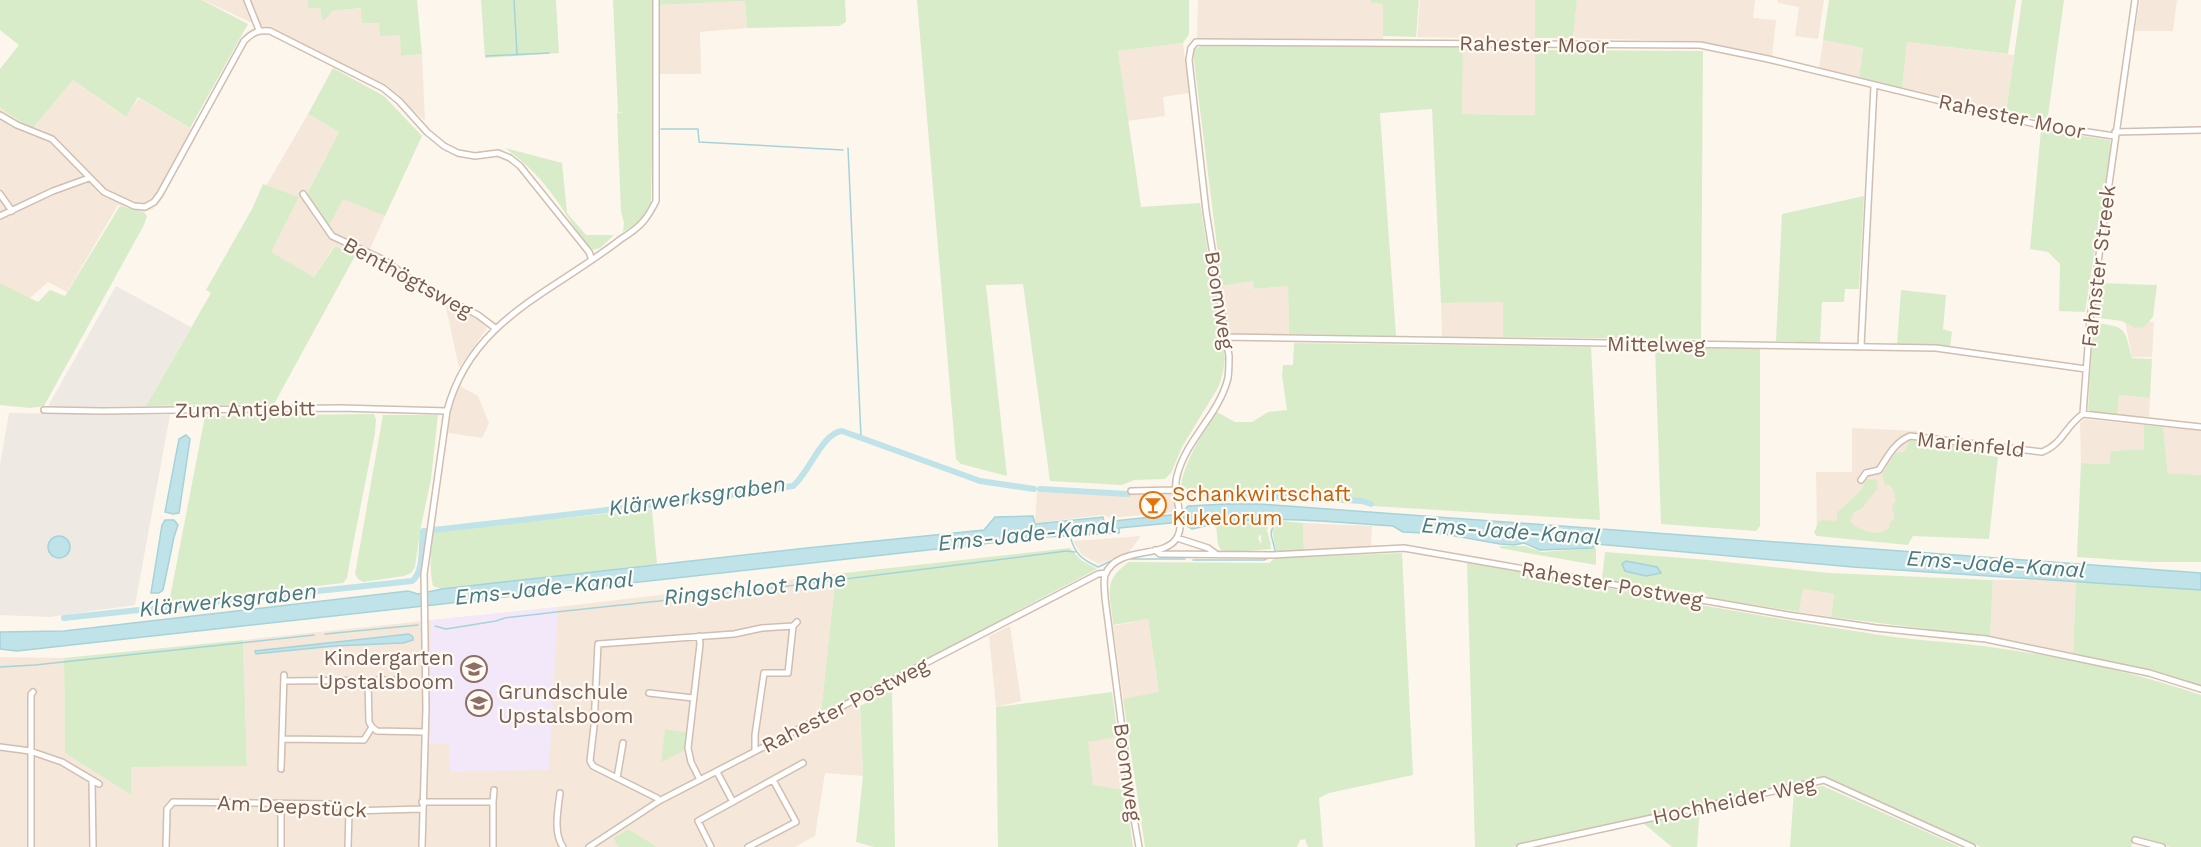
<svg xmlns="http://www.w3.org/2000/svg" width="2201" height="847" viewBox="0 0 2201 847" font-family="'Work Sans',sans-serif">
  <rect width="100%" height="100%" fill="#fdf6ec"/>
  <!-- residential -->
  <path fill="#f5e8da" d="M 203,0 L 308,0 L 308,8 L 320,8 L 322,19 L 332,11 L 361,8 L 379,23 L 400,34 L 402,56 L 422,54 L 425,121 L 384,86 L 267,28 L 250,22 Z
    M 1198,0 L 1370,0 L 1373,3 L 1384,4 L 1383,40 L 1197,38 Z
    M 1420,0 L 1535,0 L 1536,115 L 1461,114 L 1463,38 L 1417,37 Z
    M 1577,0 L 1755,0 L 1753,18 L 1776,20 L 1772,57 L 1684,41 L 1573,38 Z
    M 1778,0 L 1824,0 L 1818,39 L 1795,36 L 1799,7 L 1778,3 Z
    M 2140,0 L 2177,0 L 2173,31 L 2135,31 Z
    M 745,1 L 747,28 L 700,32 L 701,74 L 660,74 L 659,5 Z
    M 1823,40 L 1863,48 L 1859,78 L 1819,69 Z
    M 1907,42 L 2014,55 L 2006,112 L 1902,88 Z
    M 1183,43 L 1189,93 L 1163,97 L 1165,116 L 1127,121 L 1118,51 Z
    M 73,80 L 125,117 L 139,98 L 198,133 L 160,202 L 153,209 L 144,212 L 118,205 L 67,292 L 48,282 L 30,298 L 0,283 L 0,108 L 32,129 Z
    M 308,114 L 339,132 L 307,194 L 329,225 L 343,198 L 385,216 L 370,249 L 359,251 L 355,256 L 334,246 L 314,277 L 270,252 L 299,197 L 266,186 Z
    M 1253,281 L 1254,289 L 1288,286 L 1289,334 L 1229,334 L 1222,286 Z
    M 1503,302 L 1503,337 L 1442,337 L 1441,303 Z
    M 445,303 L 480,320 L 487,328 L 459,368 Z
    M 2125,321 L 2154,322 L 2152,357 L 2132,357 Z
    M 460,386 L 478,396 L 489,423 L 482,438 L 448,433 L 451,410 Z
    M 2119,395 L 2150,398 L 2149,419 L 2117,416 Z
    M 2084,419 L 2144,425 L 2144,449 L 2111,451 L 2111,464 L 2081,463 L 2080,423 Z
    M 2163,427 L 2201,431 L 2201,475 L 2168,473 Z
    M 1852,428 L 1917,431 L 1906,536 L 1817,532 L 1816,472 L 1852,472 Z
    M 1037,492 L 1131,496 L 1133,492 L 1173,494 L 1175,512 L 1111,518 L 1103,515 L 1035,523 Z
    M 1303,523 L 1372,526 L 1371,548 L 1304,551 Z
    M 1141,536 L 1128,553 L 1099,564 L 1082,555 L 1073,541 Z
    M 836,574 L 821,712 L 859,694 L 863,776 L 825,773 L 815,836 L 795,847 L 658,847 L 628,829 L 613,838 L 618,847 L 0,847 L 0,657 L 64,658 L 65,753 L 130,794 L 130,767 L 247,765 L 243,640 L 558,607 Z
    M 1993,580 L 2076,580 L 2073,654 L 1990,637 Z
    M 1803,589 L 1834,594 L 1831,617 L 1799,612 Z
    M 1148,619 L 1159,693 L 1123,699 L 1113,626 Z
    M 1010,626 L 1021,701 L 996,707 L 989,636 Z
    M 1118,737 L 1125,790 L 1093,786 L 1087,742 Z"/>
  <!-- industrial -->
  <path fill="#efe9e4" d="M 116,286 L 191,327 L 146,406 L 47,408 Z
    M 9,413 L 170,415 L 135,605 L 50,617 L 0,615 L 0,465 Z"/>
  <!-- education -->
  <path fill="#f3e8fa" d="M 558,607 L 549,770 L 450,772 L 449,744 L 429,744 L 431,620 Z"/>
  <!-- green -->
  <path fill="#d8ecc9" d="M 0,0 L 202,0 L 248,24 L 190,128 L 138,97 L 126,117 L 73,80 L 32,129 L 0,108 L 0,69 L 19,45 L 0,30 Z
    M 308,0 L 417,0 L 422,54 L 401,56 L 400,35 L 380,36 L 379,23 L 362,23 L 361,8 L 332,11 L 325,20 L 322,20 L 320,8 L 308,8 Z
    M 481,0 L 556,0 L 559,53 L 485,58 Z
    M 613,0 L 653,0 L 653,111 L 651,202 L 639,222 L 623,232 L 624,222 L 621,212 L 617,113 L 623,112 L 618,112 Z
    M 659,0 L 845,0 L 846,22 L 839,26 L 747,28 L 745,1 L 659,5 Z
    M 917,0 L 1189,0 L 1189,34 L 1183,43 L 1118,51 L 1141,207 L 1200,203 L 1225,358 L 1223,372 L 1219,386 L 1182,447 L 1171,473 L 1165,479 L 1134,480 L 1122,485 L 1050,481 L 1023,284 L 986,285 L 1007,476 L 961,464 L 956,459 Z
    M 1370,0 L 1419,0 L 1416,37 L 1383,36 L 1383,4 L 1372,3 Z
    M 1535,0 L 1577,0 L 1573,38 L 1535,38 Z
    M 1829,0 L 2016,0 L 2008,54 L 1907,42 L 1902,88 L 1859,78 L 1863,48 L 1823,40 Z
    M 2022,0 L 2064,0 L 2048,116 L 2044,120 L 2006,112 Z
    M 1207,43 L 1463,47 L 1462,114 L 1535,115 L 1535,50 L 1703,51 L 1701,339 L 1503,337 L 1503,302 L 1441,303 L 1432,109 L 1380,113 L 1396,336 L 1289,334 L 1288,286 L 1254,289 L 1253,281 L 1222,286 L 1193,53 L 1195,49 Z
    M 333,68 L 384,96 L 422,136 L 385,216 L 343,199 L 329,226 L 307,194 L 339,132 L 308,114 Z
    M 2041,130 L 2110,140 L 2111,147 L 2085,312 L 2059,311 L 2060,264 L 2048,252 L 2030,249 Z
    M 505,148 L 562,163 L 567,213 L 586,235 L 614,235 L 600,248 L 593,250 C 578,235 569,218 557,201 C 543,180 525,162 505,148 Z
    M 263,184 L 299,197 L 271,252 L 314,277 L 335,246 L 355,256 L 274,404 L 146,406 L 211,293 L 206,290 L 252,209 Z
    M 1864,196 L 1859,289 L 1845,289 L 1844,302 L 1822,302 L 1820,343 L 1776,341 L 1782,214 Z
    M 120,206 L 144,212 L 147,216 L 144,225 L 44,406 L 30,408 L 0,405 L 0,283 L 38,302 L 50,290 L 65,296 Z
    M 2099,283 L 2157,285 L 2153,317 L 2144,327 L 2135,328 L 2122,321 L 2092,317 Z
    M 1901,290 L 1946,295 L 1943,329 L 1952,332 L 1950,347 L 1897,345 Z
    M 2096,323 C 2127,327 2124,328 2132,358 L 2152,359 L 2150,398 L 2119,395 L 2117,416 L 2092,412 L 2088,409 L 2093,324 Z
    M 1294,343 L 1591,347 L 1600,520 L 1373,506 L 1370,501 L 1331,495 L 1180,489 C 1185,460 1200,436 1217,412 L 1235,422 L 1252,422 L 1268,412 L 1287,410 L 1282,376 L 1283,365 L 1293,365 Z
    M 1655,347 L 1760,349 L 1760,526 L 1756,531 L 1661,524 Z
    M 374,414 L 376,419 L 375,433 L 352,550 L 347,578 L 343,583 L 169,603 L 205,416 Z
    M 383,415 L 438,415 L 431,479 L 420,531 L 415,567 L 411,573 L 404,576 L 363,582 L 358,579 L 355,574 Z
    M 2144,425 L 2163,427 L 2168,473 L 2201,475 L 2201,562 L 2151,562 L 2077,557 L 2081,463 L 2110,464 L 2111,451 L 2144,449 Z
    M 1910,440 L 1984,449 L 1985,455 L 1998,457 L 1989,539 L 1913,536 L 1908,545 L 1817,536 L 1814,533 L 1818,522 L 1823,520 L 1837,521 L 1837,513 L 1861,490 L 1867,479 L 1877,480 L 1878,488 L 1862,508 L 1854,512 L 1850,522 C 1860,530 1877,538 1889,528 L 1889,524 L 1895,518 L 1892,506 L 1896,501 L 1894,492 L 1890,485 L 1885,485 L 1882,475 L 1895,453 L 1904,452 Z
    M 652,509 L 657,564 L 442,589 L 433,586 C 429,568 431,551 433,533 L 436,531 Z
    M 1270,521 L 1258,538 L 1261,544 L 1261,533 L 1269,523 L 1267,530 L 1271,545 L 1268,546 L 1271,546 L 1271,549 L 1236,552 L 1221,550 L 1218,545 L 1216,525 Z
    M 1281,521 L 1303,523 L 1304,551 L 1276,552 L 1272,530 Z
    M 1501,546 L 1525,546 L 1542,552 L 1596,548 L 1596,565 L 1499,548 Z
    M 1070,548 L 1081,560 L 1097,569 L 859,694 L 821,712 L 836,574 Z
    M 1605,552 L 1708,560 L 1829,573 L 1993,580 L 1990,637 L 1831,617 L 1834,594 L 1803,589 L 1799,612 L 1710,598 L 1702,591 L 1696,593 L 1602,579 Z
    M 1402,553 L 1413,775 L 1329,793 L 1319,798 L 1323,847 L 1308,847 L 1305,839 L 1300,840 L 1297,847 L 1145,847 L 1123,699 L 1159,692 L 1148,619 L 1113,625 C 1111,595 1101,581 1129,562 L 1269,563 L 1275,558 Z
    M 1467,562 C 1605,587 1742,614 1880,635 C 1919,641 1958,642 1997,648 C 2068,658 2133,672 2201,695 L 2201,847 L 2171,847 L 2131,837 L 2132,847 L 1981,847 L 1824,778 L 1512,847 L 1475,847 Z
    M 2076,580 L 2201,590 L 2201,686 L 2147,670 L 2073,654 Z
    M 243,640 L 247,766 L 131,767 L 131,795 L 65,753 L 64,658 Z
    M 892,689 L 895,847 L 874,847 L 856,842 L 863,776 L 860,706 Z
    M 1112,692 L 1118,737 L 1088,742 L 1093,785 L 1125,790 L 1133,847 L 998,847 L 996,707 Z
    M 665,729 L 688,733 L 687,749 L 661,762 Z
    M 1823,786 L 1960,847 L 1790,847 L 1794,790 Z
    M 1700,808 L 1697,847 L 1672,847 L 1643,823 Z
    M 628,829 L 658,847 L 618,847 L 613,838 Z"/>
  <!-- water -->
  <path fill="#bfe3e8" stroke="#a5d3da" stroke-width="1.5" d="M 186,435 L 190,439 L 179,513 L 173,514 L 165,512 L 179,439 Z
    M 1226,504 L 1260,504 L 2201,573 L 2201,590 L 1853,567 L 1596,544 L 1593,548 L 1540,550 L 1524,543 L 1514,545 L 1500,544 L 1444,534 L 1403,532 L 1393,526 C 1326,522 1257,512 1192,529 L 1181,522 L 1119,528 L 1119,533 L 1046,537 L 17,651 L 0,649 L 0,632 L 64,631 L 408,591 L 418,594 L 442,589 L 807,548 L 984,530 L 995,517 L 1033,516 L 1035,524 L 1103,517 L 1104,522 L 1181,514 L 1188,506 Z
    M 165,520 L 174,520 L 178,525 L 174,537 L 163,590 L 159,593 L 151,593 L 162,525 Z
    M48 547a11 11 0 1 1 22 0a11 11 0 1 1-22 0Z
    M 1626,561 L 1657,567 L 1661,573 L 1646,576 L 1625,571 L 1622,564 Z
    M 409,634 L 413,637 L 413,640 L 403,643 L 334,646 L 256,654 L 255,651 Z"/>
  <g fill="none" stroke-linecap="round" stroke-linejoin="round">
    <!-- stream -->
    <path stroke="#a5d3da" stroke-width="1.5" d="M 514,0 L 517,54
      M 486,56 L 549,53
      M 661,129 L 698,129 L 699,142 L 843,150
      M 848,148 L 861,437
      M 1070,536 C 1075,554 1081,559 1098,567 L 1113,560
      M 1275,551 C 1272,532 1267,537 1277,519
      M 1132,559 L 1185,559
      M 1193,560 L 1264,560 L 1268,558
      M 435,626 L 446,629 L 496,621 L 505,618 C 559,611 614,606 668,600 C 801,585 933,568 1066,551 L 1075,552
      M 325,634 L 418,625
      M 0,667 L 35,665 L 314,635"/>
    <!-- canal -->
    <path stroke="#bfe3e8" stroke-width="6" d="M 1040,489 L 1128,494
      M 1178,492 L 1328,499 L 1362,501 L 1371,504
      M 434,530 L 694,500 L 793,486 C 809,473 822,433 842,431 L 980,481 L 1034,489
      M 64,618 L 412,581 C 424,573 421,545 423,531 L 425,531"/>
    <defs>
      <path id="street" d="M 247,0 L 259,30
        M 2135,0 L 2090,319 L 2083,414 L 2201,427
        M 0,115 L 17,125 L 52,139 L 104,192 L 134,206 L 145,207 L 154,202 L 160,194 L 244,41 C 253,32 258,30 270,31 L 383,88 L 399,101 L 427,132 L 444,146 L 458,153 L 475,156 L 498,153 L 510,158 L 520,166 L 589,252 L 592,260
        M 2115,132 L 2201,130
        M 0,194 L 12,211
        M 303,194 L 332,236 L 384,260 L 417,284 L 478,315 L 495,328
        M 0,216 L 53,191 L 89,178
        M 1225,337 L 1936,348 L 2086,369
        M 1861,346 L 1874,86
        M 44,410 L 102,411 L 340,408 L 447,411
        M 1861,480 L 1866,473 L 1879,470 C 1888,456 1894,443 1910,436 L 2042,452 C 2063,444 2065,426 2083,414
        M 1131,491 L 1175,490
        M 1177,538 L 1208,548 L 1216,554
        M 1155,550 L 1160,554 L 1272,555 L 1404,548 L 1788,615 L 1876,628 L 1986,639 L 2149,673 L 2201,689
        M 699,636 L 700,644 L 688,748 L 691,762 L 700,780
        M 284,681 L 398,680
        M 368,681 L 369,722 L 372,727 L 377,731 L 425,732
        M 649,693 L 693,698
        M 282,739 L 364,740 L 372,727
        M 0,747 L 30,751 L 62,762 L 99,784
        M 755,751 L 755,735 L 764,673 L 788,673 L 793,626
        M 281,769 L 284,675
        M 717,772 L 733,802
        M 617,778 L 623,743
        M 92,780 L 93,847
        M 560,793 C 558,809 553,833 563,847
        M 659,801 L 657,798 L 593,766 L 590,761 L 594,726 L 598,644 L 734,634 L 762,628 L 793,626 L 797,622
        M 422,802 L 493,802 L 493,847
        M 493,802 L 494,790
        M 281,804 L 281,847
        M 2135,840 L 2162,847
        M 31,847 L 31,694 L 33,692
        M 166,847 L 167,809 L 173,802 L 330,804 L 349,811 L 422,809
        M 348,847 L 349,811
        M 422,847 L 426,708 L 424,574 L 447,411 C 471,319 552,293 621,239 C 640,227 646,221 656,201 L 656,0
        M 589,847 L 659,801 L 1098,574 L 1106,573
        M 711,847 L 698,821 L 803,763
        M 748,847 L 796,822 L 773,780
        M 1139,847 L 1133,813 L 1105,598 C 1105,591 1103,582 1105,575 C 1117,545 1163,559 1176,539 C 1188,521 1171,495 1177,476 C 1186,439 1219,415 1228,378 C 1229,371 1229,363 1229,356 L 1206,211 L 1189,60 L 1191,48 L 1196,42 L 1700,45 L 1768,59 L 2035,124 L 2114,136
        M 1520,847 L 1824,780 L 1972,847"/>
    </defs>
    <!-- street casing -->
    <use href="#street" stroke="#d1beb0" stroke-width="8"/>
    <!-- street -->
    <use href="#street" stroke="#fff" stroke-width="5"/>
  </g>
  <!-- icons -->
  <defs>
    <symbol id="bar-ring" viewBox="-11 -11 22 22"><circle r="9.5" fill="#fffaf3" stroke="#e8710a" stroke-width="1.5"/><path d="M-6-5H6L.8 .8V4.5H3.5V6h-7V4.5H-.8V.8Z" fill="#e8710a"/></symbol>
    <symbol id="school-ring" viewBox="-11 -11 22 22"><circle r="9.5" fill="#fffaf3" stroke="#8d6e63" stroke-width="1.5"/><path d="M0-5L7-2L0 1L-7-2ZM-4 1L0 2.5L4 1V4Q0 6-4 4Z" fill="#8d6e63"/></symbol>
  </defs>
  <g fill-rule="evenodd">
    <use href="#bar-ring" x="1138" y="490" width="30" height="30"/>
    <use href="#school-ring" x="459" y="654" width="30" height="30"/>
    <use href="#school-ring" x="464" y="688" width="30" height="30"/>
  </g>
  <g text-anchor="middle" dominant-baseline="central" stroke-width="4.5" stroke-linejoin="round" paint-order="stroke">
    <!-- street labels -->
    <g font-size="21" fill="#7a5c4d" stroke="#fffaf3">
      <text transform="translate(1534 44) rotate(1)">Rahester Moor</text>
      <text transform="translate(2012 116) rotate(12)">Rahester Moor</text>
      <text transform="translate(2098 266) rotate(-83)">Fahnster Streek</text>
      <text transform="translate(408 277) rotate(29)">Benthögtsweg</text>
      <text transform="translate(1220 300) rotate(81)">Boomweg</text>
      <text transform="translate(1656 344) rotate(1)">Mittelweg</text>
      <text transform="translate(245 409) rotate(-1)">Zum Antjebitt</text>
      <text transform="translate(1971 444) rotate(6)">Marienfeld</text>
      <text transform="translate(1612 584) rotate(10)">Rahester Postweg</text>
      <text transform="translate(845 705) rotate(-27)">Rahester Postweg</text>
      <text transform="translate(1128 772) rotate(82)">Boomweg</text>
      <text transform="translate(1734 800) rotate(-12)">Hochheider Weg</text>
      <text transform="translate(292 806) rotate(3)">Am Deepstück</text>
    </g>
    <!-- food labels -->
    <g font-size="21" fill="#c56008" stroke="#fffaf3" text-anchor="start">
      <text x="1172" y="493">Schankwirtschaft<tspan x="1172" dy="24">Kukelorum</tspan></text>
    </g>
    <!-- education labels -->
    <g font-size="21" fill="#785e54" stroke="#fffaf3" text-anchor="end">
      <text x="454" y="657">Kindergarten<tspan x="454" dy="24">Upstalsboom</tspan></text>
      <text x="498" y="691" text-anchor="start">Grundschule<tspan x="498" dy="24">Upstalsboom</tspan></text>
    </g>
    <!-- water labels -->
    <g font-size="22" font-style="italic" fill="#437c86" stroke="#fffaf3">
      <text transform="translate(697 496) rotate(-8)">Klärwerksgraben</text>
      <text transform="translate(1511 531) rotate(4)">Ems-Jade-Kanal</text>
      <text transform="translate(1027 534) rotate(-6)">Ems-Jade-Kanal</text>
      <text transform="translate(1996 564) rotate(4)">Ems-Jade-Kanal</text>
      <text transform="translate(544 588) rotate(-6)">Ems-Jade-Kanal</text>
      <text transform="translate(755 588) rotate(-6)">Ringschloot Rahe</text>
      <text transform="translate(228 600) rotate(-6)">Klärwerksgraben</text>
    </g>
  </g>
</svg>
